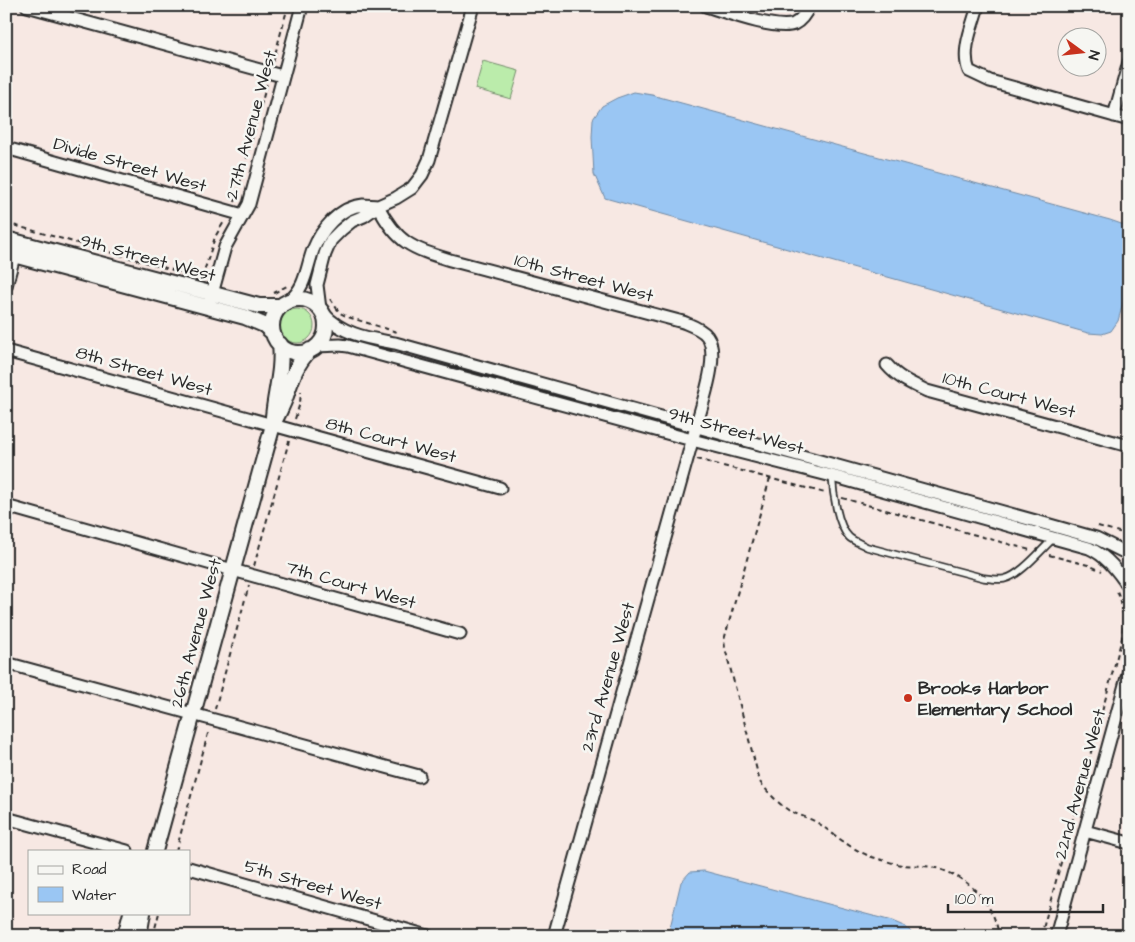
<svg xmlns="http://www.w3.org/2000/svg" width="1135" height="942" viewBox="0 0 1135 942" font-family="'Architects Daughter',sans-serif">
  <rect width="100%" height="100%" fill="#f7e8e3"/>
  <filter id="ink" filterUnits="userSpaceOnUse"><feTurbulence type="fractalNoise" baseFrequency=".02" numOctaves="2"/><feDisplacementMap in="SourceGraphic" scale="10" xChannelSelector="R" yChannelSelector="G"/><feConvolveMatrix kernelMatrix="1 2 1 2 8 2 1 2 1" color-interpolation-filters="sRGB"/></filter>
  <g filter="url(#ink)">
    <!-- green -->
    <path fill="#bbecab" stroke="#738c6b" d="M 483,61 L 519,71 L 511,99 L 475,89 Z
      M280 326a17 17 0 1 1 34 0a17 17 0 1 1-34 0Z"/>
    <!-- water -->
    <path fill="#9ac6f3" stroke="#6e88a3" d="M 634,92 L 652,95 L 1110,220 L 1127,226 L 1129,230 L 1129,282 L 1118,321 L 1111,331 L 1102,334 L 1088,333 L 605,198 L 594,174 L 592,137 L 593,119 L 602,106 L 617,98 Z
      M 704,871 L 892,921 L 906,927 L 915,936 L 668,936 L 681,882 L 690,872 Z"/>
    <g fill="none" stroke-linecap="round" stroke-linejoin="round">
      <defs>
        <path id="service" d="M 832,476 C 833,492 837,525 849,537 C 853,541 862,544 867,547 L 984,578 C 991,579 998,580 1004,579 C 1020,576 1041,550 1053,539"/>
        <path id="minor" d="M 27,6 L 282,76
          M 706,6 C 725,12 777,31 794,24 C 802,20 806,13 809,6
          M 978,6 C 972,27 961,51 969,71 L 990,81 L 1129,120
          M 1114,116 L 1129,62
          M 6,148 L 243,215
          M 378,206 C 397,243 411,248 450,260 L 683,322 C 690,325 702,329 707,336 C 721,355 701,406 696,427 L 554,936
          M 6,286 L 16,249
          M 210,301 L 225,247 L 249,204 L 302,6
          M 289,301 C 306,287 306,269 313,250 C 321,230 339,207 363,205 C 368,205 373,206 378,206
          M 320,309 L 317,285 L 325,254 L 331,240 L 341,230 L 352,221 L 364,216 L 378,206 L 396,198 L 412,188 L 422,175 L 429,160 L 473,6
          M 324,314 C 343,335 368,338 395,343 L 1043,523 L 1096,538 L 1122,551 L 1129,551
          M 316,346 L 340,345 L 348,346 L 692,440 L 832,476 L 1089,548 C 1107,556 1119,572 1129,588
          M 6,351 L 500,488
          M 887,365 C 898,378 912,384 927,391 L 1129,446
          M 6,506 L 460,634
          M 6,663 L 419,776
          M 6,818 L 127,851
          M 1085,831 L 1129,843
          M 189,868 L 428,936
          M 1056,936 L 1129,670"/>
        <path id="tertiary" d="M 6,239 L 259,306 L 281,306
          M 6,253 L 245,317 L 264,325 L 273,333
          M272 326a27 27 0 1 1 54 0a27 27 0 1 1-54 0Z
          M 273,417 C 275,392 283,370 280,344
          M 155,851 L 273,425 C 277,415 283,406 286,396 C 292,378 296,364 310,350
          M 125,936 L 131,913
          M 139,936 L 143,913"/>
      </defs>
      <!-- service casing -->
      <use href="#service" stroke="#2b2b2b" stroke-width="9"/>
      <!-- minor casing -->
      <use href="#minor" stroke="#2b2b2b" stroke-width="15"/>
      <!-- tertiary casing -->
      <use href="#tertiary" stroke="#2b2b2b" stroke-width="18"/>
      <!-- path -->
      <path stroke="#2b2b2b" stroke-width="2" stroke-dasharray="5 4" stroke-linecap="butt" d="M 273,62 L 288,6
        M 235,202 L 267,83
        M 6,223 L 180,272
        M 202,278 L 215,237 L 225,220
        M 274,293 L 287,286
        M 330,299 L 340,313 L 348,317 L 397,332
        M 295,419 L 300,403 L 301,392
        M 697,459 L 825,493
        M 770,478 L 724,640 L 725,648 L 760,782 C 768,792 778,804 790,811 C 800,816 811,818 821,825 C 837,837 853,850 872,857 C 882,860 892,863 902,865 C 913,866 925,865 936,868 C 968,877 994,902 999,936
        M 842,498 L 1030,550
        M 1098,526 L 1129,535
        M 1049,555 L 1088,565 L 1102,571
        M 254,566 L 289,441
        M 215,709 L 249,585
        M 176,851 L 209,730
        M 153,936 L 159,913
        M 1041,936 L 1122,638 C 1124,620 1124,607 1117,591"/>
      <!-- service -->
      <use href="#service" stroke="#f6f6f2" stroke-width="5.5"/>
      <!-- minor -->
      <use href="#minor" stroke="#f6f6f2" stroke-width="11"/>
      <!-- tertiary -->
      <use href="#tertiary" stroke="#f6f6f2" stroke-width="14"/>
    </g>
  </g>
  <!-- markers -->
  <circle fill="#c8321e" stroke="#f6f6f2" stroke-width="2" cx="908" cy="698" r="5"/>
  <g text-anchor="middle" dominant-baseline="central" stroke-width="5" stroke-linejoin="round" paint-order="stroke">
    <!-- street labels -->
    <g font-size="18" fill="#2b2b2b" stroke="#f6f6f2">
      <text transform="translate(251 125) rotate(-75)">27th Avenue West</text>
      <text transform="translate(130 165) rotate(16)">Divide Street West</text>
      <text transform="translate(148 258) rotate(15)">9th Street West</text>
      <text transform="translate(584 278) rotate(15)">10th Street West</text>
      <text transform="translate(144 371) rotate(16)">8th Street West</text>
      <text transform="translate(1009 395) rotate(15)">10th Court West</text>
      <text transform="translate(736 431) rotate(15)">9th Street West</text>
      <text transform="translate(391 440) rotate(15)">8th Court West</text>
      <text transform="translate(351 585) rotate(16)">7th Court West</text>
      <text transform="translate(196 633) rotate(-75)">26th Avenue West</text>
      <text transform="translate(608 677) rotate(-74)">23rd Avenue West</text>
      <text transform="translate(1080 784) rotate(-75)">22nd Avenue West</text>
      <text transform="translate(313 885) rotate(16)">5th Street West</text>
    </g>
    <!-- poi labels -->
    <g font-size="18" font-weight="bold" fill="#2b2b2b" stroke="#f6f6f2" text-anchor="start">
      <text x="918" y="688">Brooks Harbor<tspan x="918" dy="21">Elementary School</tspan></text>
    </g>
  </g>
  <!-- margin -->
  <rect width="1135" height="942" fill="none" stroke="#f6f6f2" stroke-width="25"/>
  <rect x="12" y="12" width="1110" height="917" fill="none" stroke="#2b2b2b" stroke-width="2" filter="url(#ink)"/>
  <!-- legend -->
  <rect x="28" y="850" width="162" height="65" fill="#f6f6f2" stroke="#a5a5a2"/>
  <rect x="38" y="866" width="25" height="8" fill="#f6f6f2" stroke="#a5a5a2"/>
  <text x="72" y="874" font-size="15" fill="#2b2b2b">Road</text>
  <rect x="38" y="887" width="25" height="15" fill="#9ac6f3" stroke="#a5a5a2"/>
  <text x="72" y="900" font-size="15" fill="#2b2b2b">Water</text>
  <!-- north arrow -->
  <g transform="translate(1082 52) rotate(105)"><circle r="24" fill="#f6f6f2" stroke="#a5a5a2"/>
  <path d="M0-4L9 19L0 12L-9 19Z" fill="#c8321e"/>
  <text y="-8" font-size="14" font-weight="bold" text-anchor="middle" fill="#2b2b2b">N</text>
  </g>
  <!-- scale -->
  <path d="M948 904v8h155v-8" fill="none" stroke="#2b2b2b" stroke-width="2.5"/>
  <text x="955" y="904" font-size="15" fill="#2b2b2b" stroke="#f6f6f2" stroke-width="4" paint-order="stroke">100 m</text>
</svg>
